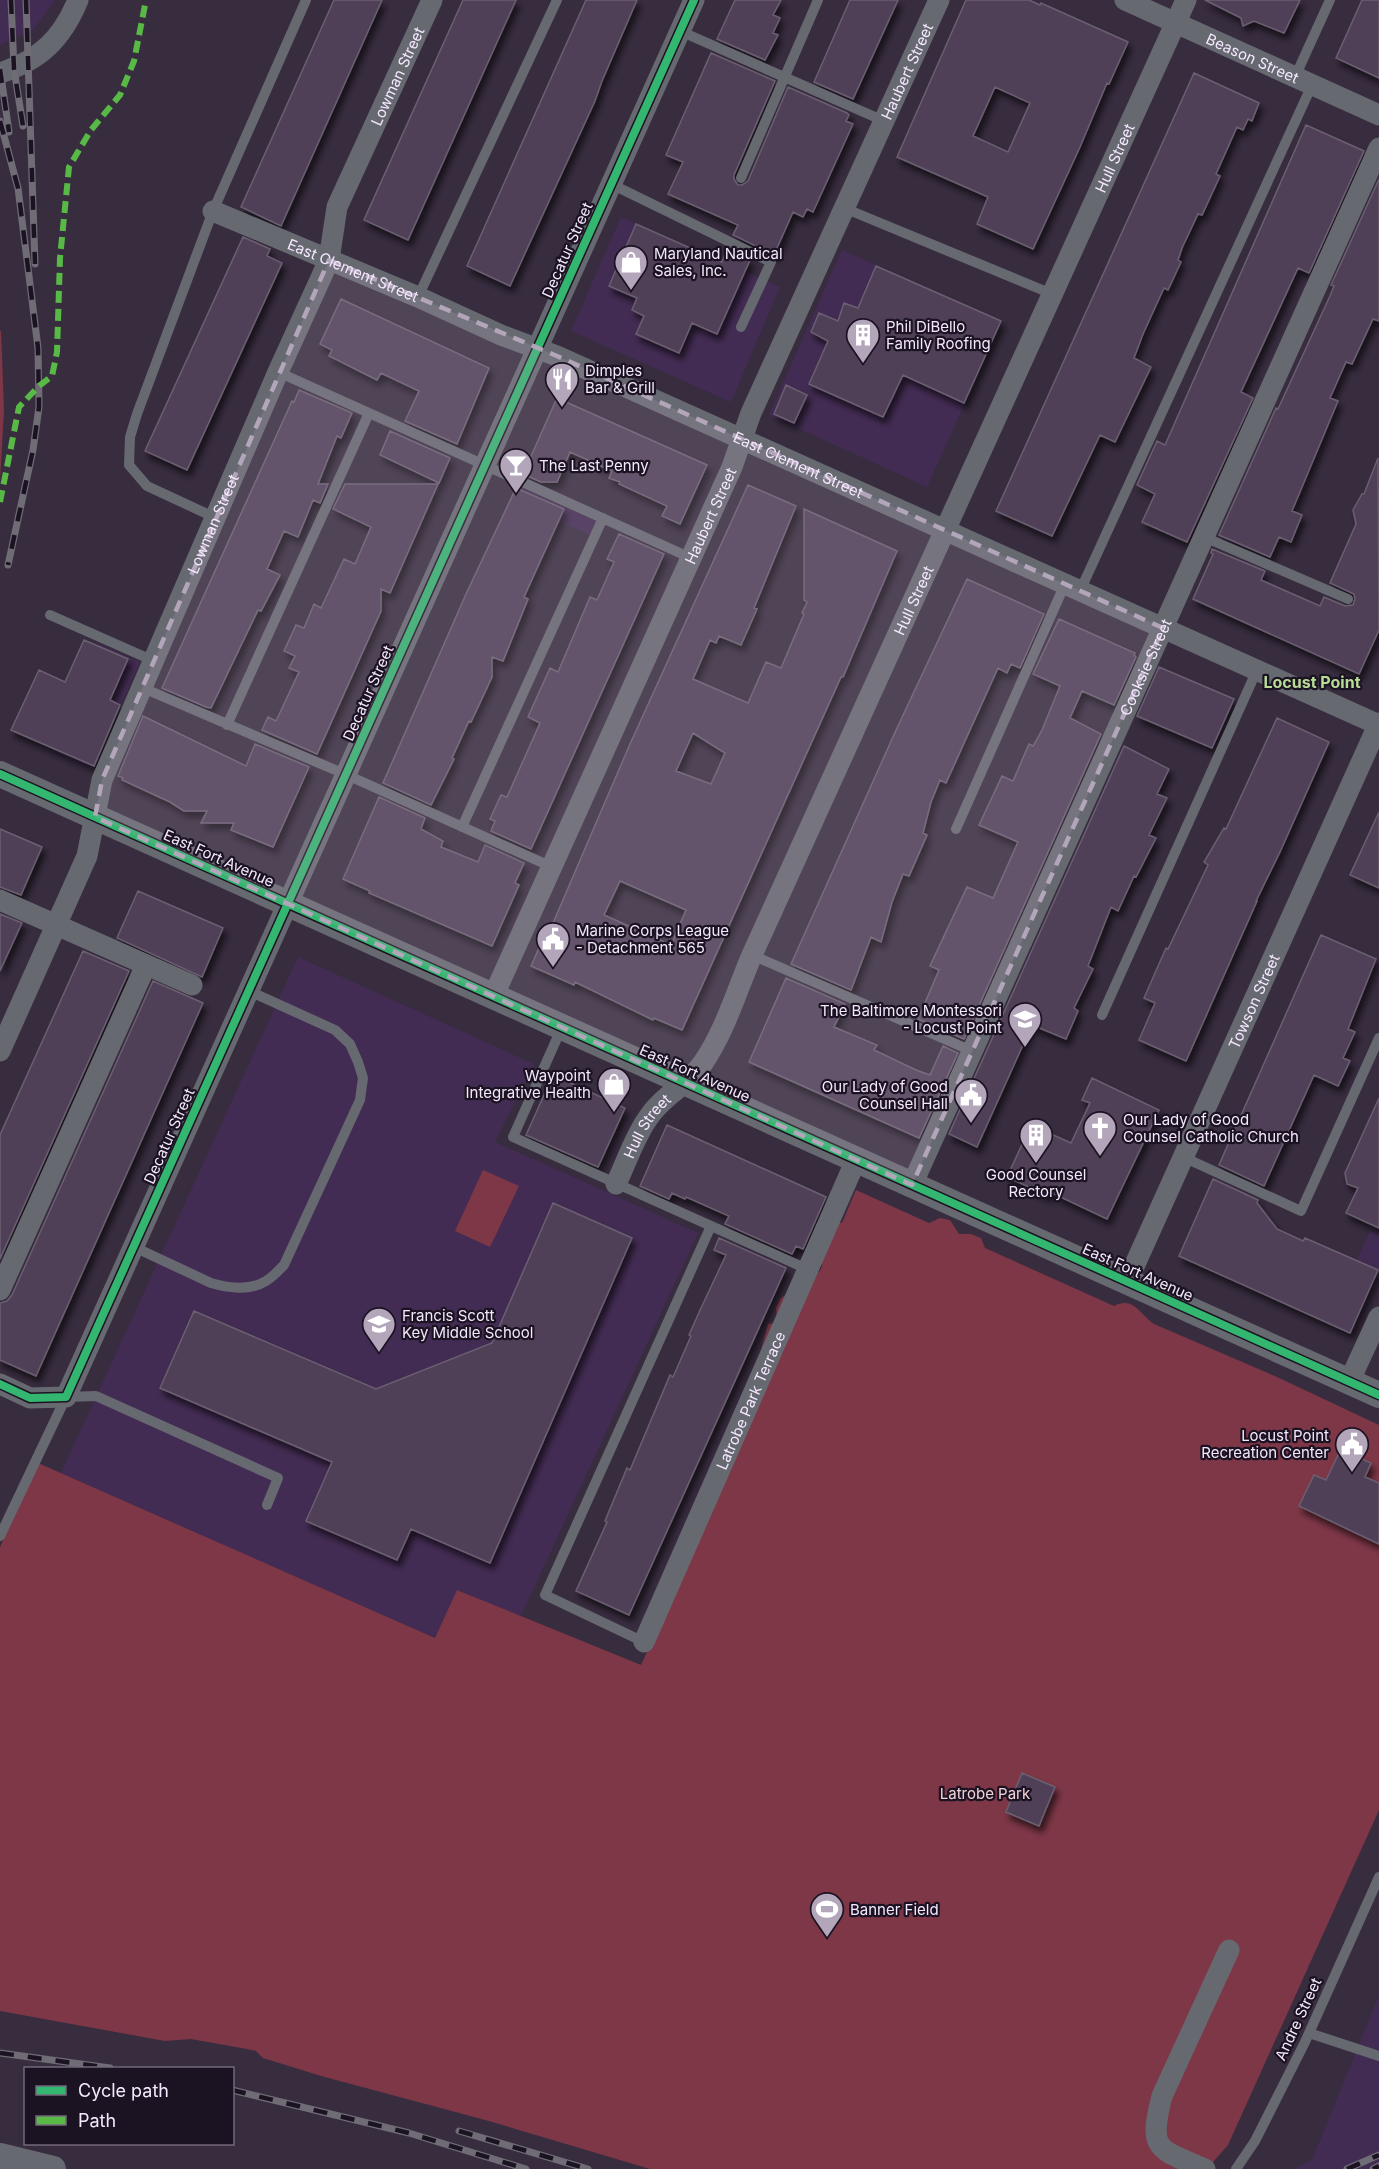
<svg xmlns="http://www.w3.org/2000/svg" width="1379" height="2169" viewBox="0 0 1379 2169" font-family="Inter,sans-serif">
  <defs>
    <filter id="shadow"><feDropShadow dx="3.5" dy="6" stdDeviation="3" flood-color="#0009"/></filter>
  </defs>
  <rect width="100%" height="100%" fill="#382c3f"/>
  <!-- built -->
  <path fill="#432c53" d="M 0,0 L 55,0 L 34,29 L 0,45 Z
    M 621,217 L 780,287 L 731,402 L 571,331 Z
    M 842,250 L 1002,321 L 927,487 L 769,415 Z
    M 516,485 L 596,521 L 590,535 L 510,499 Z
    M 99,644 L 140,662 L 92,769 L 51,750 Z
    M 298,957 L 534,1064 L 495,1142 L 698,1233 L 521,1616 L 458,1590 L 435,1638 L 61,1473 Z
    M 1370,1231 L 1379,1235 L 1379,1269 L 1350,1334 L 1328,1324 Z
    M 1379,1995 L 1379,2169 L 1294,2169 L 1312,2160 Z"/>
  <!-- green -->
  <path fill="#7e3747" d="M 1,330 L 4,410 L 0,481 L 0,332 Z
    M 483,1170 L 519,1186 L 490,1247 L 455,1231 Z
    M 856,1190 L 929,1223 L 940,1218 L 950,1220 L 959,1234 L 971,1234 L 981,1238 L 985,1248 L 1114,1306 C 1134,1296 1139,1314 1154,1324 L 1277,1377 L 1379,1425 L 1379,1810 L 1228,2145 L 1207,2169 L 650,2169 L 489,2121 L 321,2076 L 263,2058 L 256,2051 L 247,2049 L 191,2039 L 165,2041 L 0,2011 L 0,1547 L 38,1463 L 435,1638 L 457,1590 L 641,1665 L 711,1512 L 763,1361 L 762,1346 L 768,1324 L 775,1323 L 777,1317 L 776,1308 L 781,1298 L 819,1272 L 822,1267 L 821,1256 L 835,1222 L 842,1223 Z"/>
  <!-- building -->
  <path fill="#504059" stroke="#6a5f70" stroke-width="1.5" fill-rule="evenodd" filter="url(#shadow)" d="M 334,0 L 382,0 L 281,226 L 241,207 Z
    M 463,0 L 516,0 L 408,240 L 364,220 Z
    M 586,0 L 637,0 L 602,81 L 595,101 L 510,286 L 467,266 Z
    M 735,0 L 781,0 L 773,15 L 780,18 L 773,33 L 778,35 L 765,60 L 717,39 Z
    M 850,0 L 898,0 L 853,99 L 814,82 Z
    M 966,0 L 1029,0 L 1040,5 L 1041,3 L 1128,42 L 1109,84 L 1107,83 L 1080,147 L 1033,249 L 977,224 L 988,197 L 897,157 ZM 995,87 L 1030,103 L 1008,152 L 973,136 Z
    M 1205,0 L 1300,0 L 1284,33 L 1254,21 L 1243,26 L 1241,18 Z
    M 1362,0 L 1379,0 L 1379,78 L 1336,58 Z
    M 711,53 L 775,81 L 734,175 L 734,179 L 738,185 L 742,185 L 748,181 L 788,87 L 847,113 L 849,115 L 846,121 L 853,124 L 813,212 L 807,209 L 803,217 L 793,212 L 774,255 L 733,235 L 738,225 L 668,194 L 683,162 L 666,155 Z
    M 1194,73 L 1259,103 L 1252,121 L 1248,119 L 1243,130 L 1237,127 L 1216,174 L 1220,176 L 1202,215 L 1198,214 L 1182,248 L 1178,260 L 1181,262 L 1168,290 L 1164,288 L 1143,334 L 1134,358 L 1151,367 L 1115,442 L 1100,435 L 1052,536 L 996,511 Z
    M 1306,125 L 1364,151 L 1309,273 L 1298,268 L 1241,392 L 1253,398 L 1187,542 L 1142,522 L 1155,494 L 1137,485 L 1157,441 L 1165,445 Z
    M 1379,179 L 1379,321 L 1373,319 L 1352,364 L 1346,362 L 1330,398 L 1338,401 L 1292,511 L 1302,515 L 1291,542 L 1279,537 L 1270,557 L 1219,535 L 1276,408 L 1278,409 L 1329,298 L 1334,286 L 1331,285 Z
    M 636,224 L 722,262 L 727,249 L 750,260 L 717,334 L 692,323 L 679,353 L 636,334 L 644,316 L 632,310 L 637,298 L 609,286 Z
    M 243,237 L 270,249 L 267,256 L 282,263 L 187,470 L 145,451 Z
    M 876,266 L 1001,321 L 964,403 L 903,375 L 883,417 L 809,384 L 828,341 L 811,332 L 819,313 L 838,321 L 844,303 L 858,308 Z
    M 341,299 L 489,368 L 457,444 L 405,421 L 419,391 L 381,373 L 377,380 L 329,356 L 332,350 L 320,344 Z
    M 786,385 L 807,395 L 794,423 L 774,414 Z
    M 299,390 L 352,413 L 341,438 L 337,436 L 318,484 L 328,484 L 320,503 L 313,500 L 298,537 L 284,531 L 267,569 L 280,575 L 261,611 L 258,610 L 211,708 L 206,707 L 162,688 L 292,401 L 294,402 Z
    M 557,398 L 707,465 L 680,524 L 662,516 L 667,506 L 619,484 L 620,482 L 609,478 L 612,471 L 570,452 L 557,482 L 541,482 L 523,474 Z
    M 390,431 L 450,458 L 439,483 L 380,455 Z
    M 1378,458 L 1379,630 L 1359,674 L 1193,599 L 1213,554 L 1211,553 L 1212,549 L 1265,571 L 1261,580 L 1320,606 L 1324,597 L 1345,606 L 1353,605 L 1355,599 L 1354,594 L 1330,583 L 1356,524 L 1353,510 L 1362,494 L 1364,494 Z
    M 345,484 L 438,484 L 390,593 L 381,589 L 381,611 L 317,754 L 262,730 L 268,717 L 276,721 L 299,672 L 289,668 L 295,656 L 284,651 L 296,625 L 304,628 L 314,604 L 321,608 L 344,559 L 355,564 L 371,527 L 333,509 Z
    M 748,485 L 796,506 L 754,608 L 757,609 L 741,645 L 719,636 L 716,643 L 710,640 L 693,679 L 748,703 L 766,662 L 781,668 L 804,614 L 802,613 L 807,602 L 804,600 L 804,509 L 897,551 L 843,677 L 841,677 L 682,1030 L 654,1018 L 653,1020 L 575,982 L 574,985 L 531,966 L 547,930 L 550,930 L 630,744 ZM 693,733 L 725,753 L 711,784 L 676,771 ZM 620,881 L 686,910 L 671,945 L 604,915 Z
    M 516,488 L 564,509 L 524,597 L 528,599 L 503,661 L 492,657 L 492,677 L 471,722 L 469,721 L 452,758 L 454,759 L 431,805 L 383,783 L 466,594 Z
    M 619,534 L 664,554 L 531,849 L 491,831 L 495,821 L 490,819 L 501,795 L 507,797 L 540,723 L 528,717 L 550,668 L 558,672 L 590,597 L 597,600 L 614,562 L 607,559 Z
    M 967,579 L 1044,614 L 1020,668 L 1011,664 L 1007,673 L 998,668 L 946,783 L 940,780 L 931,802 L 923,833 L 927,835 L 909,876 L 903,874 L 892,902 L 881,942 L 871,937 L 851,990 L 791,964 L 897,728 Z
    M 1059,619 L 1135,653 L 1134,655 L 1136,657 L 1114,705 L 1082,691 L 1070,718 L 1101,734 L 964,1039 L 918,1019 L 939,970 L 930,966 L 967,887 L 993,898 L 1018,842 L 979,825 L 1002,776 L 1013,781 L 1029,744 L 1033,746 L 1042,730 L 1060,686 L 1033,674 Z
    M 84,640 L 128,659 L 110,700 L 120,705 L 94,766 L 11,730 L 39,670 L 65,682 Z
    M 1159,667 L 1234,699 L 1212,748 L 1137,716 Z
    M 143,716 L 246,766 L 255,744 L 309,767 L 273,847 L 231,830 L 234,823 L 201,823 L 207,811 L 184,811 L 170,802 L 122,780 L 123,778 L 118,776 Z
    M 1277,718 L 1329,742 L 1280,852 L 1256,901 L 1257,901 L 1186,1061 L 1139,1040 L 1155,1003 L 1144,998 L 1166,948 L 1168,949 L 1208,865 L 1204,862 L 1224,828 L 1226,829 Z
    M 1124,746 L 1169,769 L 1157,794 L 1167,798 L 1149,835 L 1156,838 L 1136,877 L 1134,876 L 1118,911 L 1111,907 L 1088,966 L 1093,969 L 1074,1008 L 1078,1011 L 1066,1039 L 1032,1025 L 977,1147 L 949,1134 Z
    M 379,797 L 425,818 L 421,829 L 443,841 L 441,847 L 478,862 L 485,845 L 524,863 L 515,883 L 519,885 L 492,946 L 369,893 L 370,891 L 343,879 Z
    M 1379,812 L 1379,888 L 1350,875 Z
    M 0,829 L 42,847 L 21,895 L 0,887 Z
    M 138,891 L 223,928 L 202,977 L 117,938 Z
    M 0,914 L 22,923 L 0,971 Z
    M 1321,935 L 1376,959 L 1348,1029 L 1355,1032 L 1343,1058 L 1350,1061 L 1338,1086 L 1314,1075 L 1264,1186 L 1219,1165 Z
    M 83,951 L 129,971 L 0,1259 L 0,1135 Z
    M 786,978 L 845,1004 L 834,1027 L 877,1045 L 874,1050 L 916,1070 L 930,1075 L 943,1046 L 958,1053 L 919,1138 L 749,1062 Z
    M 153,981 L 203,1003 L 36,1376 L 0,1360 L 0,1303 L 7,1301 L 12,1295 Z
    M 553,1075 L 625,1108 L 598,1167 L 526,1135 Z
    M 1092,1078 L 1159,1110 L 1107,1219 L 1050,1192 L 1048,1196 L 1007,1177 L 1031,1125 L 1071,1143 L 1090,1103 L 1082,1100 Z
    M 1379,1098 L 1379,1228 L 1346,1213 L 1358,1188 L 1347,1184 L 1345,1173 Z
    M 667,1125 L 826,1197 L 803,1249 L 796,1246 L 792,1254 L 725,1224 L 729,1216 L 686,1197 L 685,1199 L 672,1193 L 669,1199 L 640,1186 Z
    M 1213,1179 L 1258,1200 L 1257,1203 L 1277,1229 L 1303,1241 L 1305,1238 L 1378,1270 L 1350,1333 L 1179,1256 Z
    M 553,1203 L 632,1238 L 490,1563 L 411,1529 L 397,1560 L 306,1521 L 332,1462 L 160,1388 L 194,1311 L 376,1389 L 492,1343 Z
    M 719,1238 L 786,1268 L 629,1615 L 576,1591 L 607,1522 L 605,1521 L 627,1468 L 630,1470 L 670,1375 L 673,1377 L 691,1336 L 689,1335 L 701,1308 L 726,1255 L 714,1250 Z
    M 1341,1449 L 1371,1463 L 1365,1477 L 1379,1483 L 1379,1544 L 1299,1506 L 1314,1475 L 1326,1480 Z
    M 1022,1773 L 1055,1787 L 1039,1826 L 1006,1812 Z"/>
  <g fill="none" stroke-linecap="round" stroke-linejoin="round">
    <!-- service -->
    <path stroke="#676971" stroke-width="10" d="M 680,31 L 884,121
      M 1295,77 L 1330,0
      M 741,178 L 818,0
      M 611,184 L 771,262 L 741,327
      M 844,208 L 1052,294
      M 418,297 L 557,0
      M 278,372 L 691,558
      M 216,518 L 147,486 L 129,465 L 130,437 L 137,414 L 213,211 L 306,0
      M 1204,537 L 1348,599
      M 1080,591 L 1312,85
      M 50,615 L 145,657
      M 143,688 L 347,775 L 552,867
      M 227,725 L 369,413
      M 462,827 L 603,518
      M 956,829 L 1065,584
      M 752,955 L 972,1051
      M 1102,1015 L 1257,670
      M 562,1027 L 513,1137 L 807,1269
      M 1183,1157 L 1301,1211 L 1379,1038
      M 134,1247 L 211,1283 C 228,1288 250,1291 266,1281 C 273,1277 279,1270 284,1265 L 360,1100 L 363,1078 L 358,1062 L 350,1044 L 335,1030 L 249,991
      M 0,1536 L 66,1397 L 96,1396 L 278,1478 L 267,1505
      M 644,1642 L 545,1595 L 711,1226
      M 1309,2033 L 1379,2056
      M 1236,2169 L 1255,2141 L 1305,2042 L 1379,1877"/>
    <!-- minor -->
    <g stroke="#676971" stroke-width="21">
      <path id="s1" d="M 1125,0 L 1379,115"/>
      <path d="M 0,73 C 40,60 62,39 78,0"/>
      <path id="s2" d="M 213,211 L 418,297 L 501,335 L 557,356 L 1379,725"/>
      <path d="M 0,900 L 192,985"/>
      <path id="s3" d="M 493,997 L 732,467 L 751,413 L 939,0"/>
      <path id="s4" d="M 0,1051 L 87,856 L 102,780 L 278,372 L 329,260 L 337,207 L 432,0"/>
      <path id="s5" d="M 616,1184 C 626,1163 635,1136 648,1118 C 662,1096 688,1085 703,1063 C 725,1031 737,990 752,955 L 1186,0"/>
      <path id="s6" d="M 912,1185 L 1379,148"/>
      <path id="s7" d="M 1127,1282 L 1379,723"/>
      <path d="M 0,1290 L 146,965"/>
      <path d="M 1349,1382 L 1379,1317"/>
      <path d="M 0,1384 L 30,1398 L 66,1397 L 694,0"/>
      <path id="s8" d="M 644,1642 L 856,1160"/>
      <path d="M 1205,2169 C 1157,2148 1148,2151 1162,2096 L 1229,1950"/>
    </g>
    <!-- tertiary -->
    <path stroke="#676971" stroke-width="26" d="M 0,774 L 1379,1395
      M 0,2156 L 53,2169"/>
    <defs>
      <path id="rail" d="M 11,0 L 14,69 L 23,126
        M 26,0 L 35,264
        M 0,69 L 9,132
        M 0,121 L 18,188 L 38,348 L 39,407 L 33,450 L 8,565
        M 0,2053 L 110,2068
        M 232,2090 L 409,2133 L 526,2169
        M 459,2131 L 588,2169
        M 1347,2169 L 1379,2155
        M 1373,2169 L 1379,2166"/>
    </defs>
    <!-- rail casing -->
    <use href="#rail" stroke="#6f6c76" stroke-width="7"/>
    <!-- rail -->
    <use href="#rail" stroke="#1c1322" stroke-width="4.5" stroke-dasharray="14" stroke-linecap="butt"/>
    <!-- quiet -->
    <path stroke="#58b947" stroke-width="6" stroke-dasharray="12 6" stroke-linecap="butt" d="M 0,502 L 19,407 L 39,386 L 52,376 L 57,352 L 60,258 L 69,167 L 91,130 L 120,95 L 134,61 L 146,0"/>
    <defs>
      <path id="cycleway" d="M 0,774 L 1379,1395
        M 0,1384 L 30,1398 L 66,1397 L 694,0"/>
    </defs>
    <!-- cycleway casing -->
    <use href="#cycleway" stroke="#1c1322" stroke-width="11"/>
    <!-- cycleway -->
    <use href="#cycleway" stroke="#33b770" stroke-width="8"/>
  </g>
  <!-- marked area -->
  <path fill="#b3a6bb" fill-opacity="0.2" stroke="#b3a6bb" stroke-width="4.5" stroke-dasharray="12 8" stroke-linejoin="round" d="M 329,260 L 557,356 L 1163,628 L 912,1185 L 95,817 L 102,780 Z"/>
  <!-- icons -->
  <defs>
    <symbol id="shop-pin" viewBox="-11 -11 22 30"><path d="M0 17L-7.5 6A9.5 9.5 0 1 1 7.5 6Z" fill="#b3a6bb" stroke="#1c1322"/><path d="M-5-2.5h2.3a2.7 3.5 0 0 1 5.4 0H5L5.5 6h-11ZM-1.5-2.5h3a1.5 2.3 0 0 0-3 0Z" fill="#fff"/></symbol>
    <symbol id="building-pin" viewBox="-11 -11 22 30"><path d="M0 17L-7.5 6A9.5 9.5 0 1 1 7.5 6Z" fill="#b3a6bb" stroke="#1c1322"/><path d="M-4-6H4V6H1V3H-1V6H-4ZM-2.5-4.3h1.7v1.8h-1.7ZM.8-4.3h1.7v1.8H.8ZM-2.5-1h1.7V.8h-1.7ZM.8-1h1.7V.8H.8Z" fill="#fff"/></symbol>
    <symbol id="restaurant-pin" viewBox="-11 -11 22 30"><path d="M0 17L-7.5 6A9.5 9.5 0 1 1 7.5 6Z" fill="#b3a6bb" stroke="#1c1322"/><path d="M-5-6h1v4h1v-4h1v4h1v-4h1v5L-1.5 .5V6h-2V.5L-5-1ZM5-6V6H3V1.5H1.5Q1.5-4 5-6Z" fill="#fff"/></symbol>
    <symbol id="bar-pin" viewBox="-11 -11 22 30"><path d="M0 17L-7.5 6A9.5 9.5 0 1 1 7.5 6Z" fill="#b3a6bb" stroke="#1c1322"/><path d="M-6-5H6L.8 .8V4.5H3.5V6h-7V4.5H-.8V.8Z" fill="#fff"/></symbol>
    <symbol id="civic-pin" viewBox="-11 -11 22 30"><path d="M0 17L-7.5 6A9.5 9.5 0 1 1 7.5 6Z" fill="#b3a6bb" stroke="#1c1322"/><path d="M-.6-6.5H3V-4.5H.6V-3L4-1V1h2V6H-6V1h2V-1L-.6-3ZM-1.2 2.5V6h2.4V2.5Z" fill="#fff"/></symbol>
    <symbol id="school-pin" viewBox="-11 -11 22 30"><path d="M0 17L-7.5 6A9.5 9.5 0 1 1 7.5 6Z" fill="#b3a6bb" stroke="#1c1322"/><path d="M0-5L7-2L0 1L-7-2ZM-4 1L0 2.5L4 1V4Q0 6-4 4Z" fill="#fff"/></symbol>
    <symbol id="church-pin" viewBox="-11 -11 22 30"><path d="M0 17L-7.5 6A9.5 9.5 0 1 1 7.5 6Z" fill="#b3a6bb" stroke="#1c1322"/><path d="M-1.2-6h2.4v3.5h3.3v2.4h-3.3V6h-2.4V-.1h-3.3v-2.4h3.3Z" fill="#fff"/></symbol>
    <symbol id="stadium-pin" viewBox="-11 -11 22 30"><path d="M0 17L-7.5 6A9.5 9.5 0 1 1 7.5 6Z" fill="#b3a6bb" stroke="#1c1322"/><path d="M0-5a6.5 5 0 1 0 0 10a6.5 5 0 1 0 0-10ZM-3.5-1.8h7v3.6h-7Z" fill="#fff"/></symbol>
  </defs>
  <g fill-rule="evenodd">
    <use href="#shop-pin" x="612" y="243" width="38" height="52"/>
    <use href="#building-pin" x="844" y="316" width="38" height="52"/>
    <use href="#restaurant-pin" x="543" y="360" width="38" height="52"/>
    <use href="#bar-pin" x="497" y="446" width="38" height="52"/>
    <use href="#civic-pin" x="534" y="920" width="38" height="52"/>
    <use href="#school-pin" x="1006" y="1000" width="38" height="52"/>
    <use href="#shop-pin" x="595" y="1065" width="38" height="52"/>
    <use href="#civic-pin" x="952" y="1076" width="38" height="52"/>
    <use href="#church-pin" x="1081" y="1109" width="38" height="52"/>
    <use href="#building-pin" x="1017" y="1116" width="38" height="52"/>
    <use href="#school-pin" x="360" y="1305" width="38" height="52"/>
    <use href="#civic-pin" x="1333" y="1425" width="38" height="52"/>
    <use href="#stadium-pin" x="808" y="1890" width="38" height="52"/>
  </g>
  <g text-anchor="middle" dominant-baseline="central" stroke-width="4.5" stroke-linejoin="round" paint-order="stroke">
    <!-- street labels -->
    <g font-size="15" fill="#f5e8fe" stroke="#1c1322">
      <text stroke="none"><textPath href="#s1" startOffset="140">Beason Street</textPath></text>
      <text stroke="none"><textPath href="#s3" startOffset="1014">Haubert Street</textPath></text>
      <text stroke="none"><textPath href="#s4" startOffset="1056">Lowman Street</textPath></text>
      <text stroke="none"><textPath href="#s5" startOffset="1146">Hull Street</textPath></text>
      <text transform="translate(567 250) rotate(-66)">Decatur Street</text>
      <text stroke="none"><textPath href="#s2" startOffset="152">East Clement Street</textPath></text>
      <text stroke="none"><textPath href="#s2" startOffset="638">East Clement Street</textPath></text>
      <text stroke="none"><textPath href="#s3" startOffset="528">Haubert Street</textPath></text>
      <text stroke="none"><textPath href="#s4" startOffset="570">Lowman Street</textPath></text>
      <text stroke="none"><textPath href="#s5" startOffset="660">Hull Street</textPath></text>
      <text stroke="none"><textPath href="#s6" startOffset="568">Cooksie Street</textPath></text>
      <text transform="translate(368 693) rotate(-66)">Decatur Street</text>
      <text transform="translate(219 858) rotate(24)">East Fort Avenue</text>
      <text stroke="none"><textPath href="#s7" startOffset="308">Towson Street</textPath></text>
      <text transform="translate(695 1073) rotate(24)">East Fort Avenue</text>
      <text stroke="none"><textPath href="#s5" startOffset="66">Hull Street</textPath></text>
      <text transform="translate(169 1136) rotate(-66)">Decatur Street</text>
      <text transform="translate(1138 1272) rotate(24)">East Fort Avenue</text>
      <text stroke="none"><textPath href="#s8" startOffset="264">Latrobe Park Terrace</textPath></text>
      <text transform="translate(1298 2019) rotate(-65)">Andre Street</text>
    </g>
    <!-- poi labels -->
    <g font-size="15" fill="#f5e8fe" stroke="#1c1322" text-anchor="start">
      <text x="654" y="253">Maryland Nautical<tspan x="654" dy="17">Sales, Inc.</tspan></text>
      <text x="886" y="326">Phil DiBello<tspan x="886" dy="17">Family Roofing</tspan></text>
      <text x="585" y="370">Dimples<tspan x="585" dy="17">Bar &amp; Grill</tspan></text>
      <text x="539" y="465">The Last Penny</text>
      <text x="576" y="930">Marine Corps League<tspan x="576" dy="17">- Detachment 565</tspan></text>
      <text x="1002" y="1010" text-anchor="end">The Baltimore Montessori<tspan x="1002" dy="17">- Locust Point</tspan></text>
      <text x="591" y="1075" text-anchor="end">Waypoint<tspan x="591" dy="17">Integrative Health</tspan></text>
      <text x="948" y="1086" text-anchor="end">Our Lady of Good<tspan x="948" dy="17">Counsel Hall</tspan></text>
      <text x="1123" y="1119">Our Lady of Good<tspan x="1123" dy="17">Counsel Catholic Church</tspan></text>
      <text x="1036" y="1174" text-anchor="middle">Good Counsel<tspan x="1036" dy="17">Rectory</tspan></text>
      <text x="402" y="1315">Francis Scott<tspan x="402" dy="17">Key Middle School</tspan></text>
      <text x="1329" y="1435" text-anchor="end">Locust Point<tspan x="1329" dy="17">Recreation Center</tspan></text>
      <text x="850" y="1909">Banner Field</text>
    </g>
    <!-- park labels -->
    <g font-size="15" fill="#f3d3d7" stroke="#1c1322">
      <text x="985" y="1793">Latrobe Park</text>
    </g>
    <!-- neighbourhood labels -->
    <g font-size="16" font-weight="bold" fill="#b7dc96" stroke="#1c1322">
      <text x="1312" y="682">Locust Point</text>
    </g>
  </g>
  <!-- legend -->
  <rect x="24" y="2067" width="210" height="78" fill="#1c1322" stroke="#73687a" stroke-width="1.5"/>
  <rect x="36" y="2086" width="30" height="9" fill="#33b770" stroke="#73687a" stroke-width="1.5"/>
  <text x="78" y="2097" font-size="18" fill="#f5e8fe">Cycle path</text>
  <rect x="36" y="2116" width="30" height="9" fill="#58b947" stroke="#73687a" stroke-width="1.5"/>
  <text x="78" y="2127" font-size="18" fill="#f5e8fe">Path</text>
</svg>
